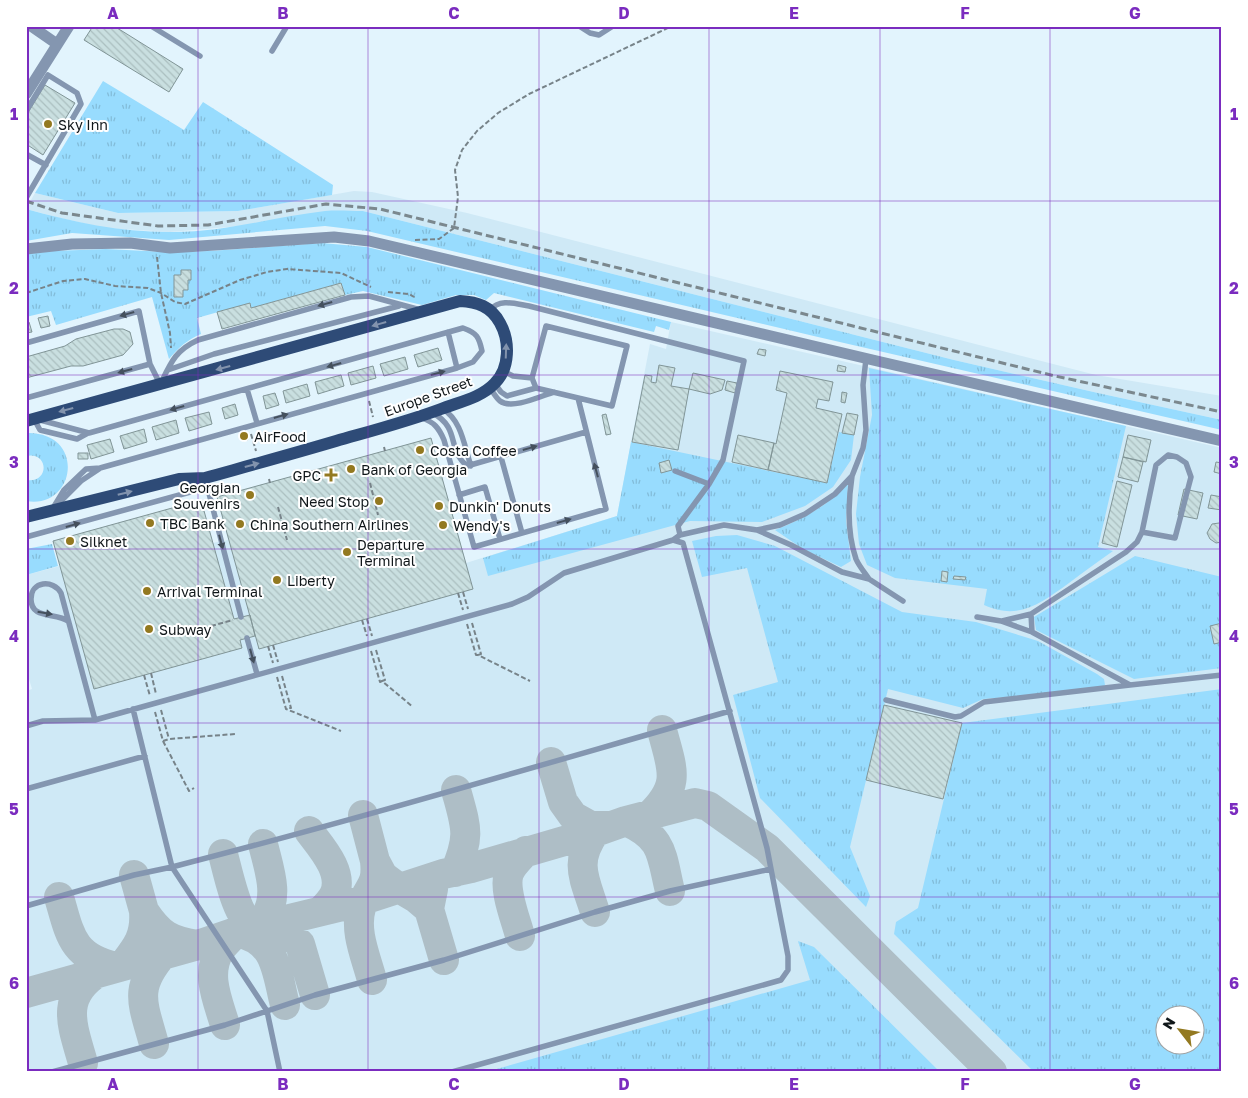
<svg xmlns="http://www.w3.org/2000/svg" width="1248" height="1098" viewBox="0 0 1248 1098" font-family="'Golos Text',sans-serif">
  <defs>
    <pattern id="grass-tufts" width="24" height="20" patternUnits="userSpaceOnUse" patternTransform="scale(1.25)"><rect width="24" height="20" fill="#98dcfe"/><path d="M3 7l-1-3M5 7V3M7 7l1-3M15 17l-1-3M17 17v-4M19 17l1-3" fill="none" stroke="#82bcd9"/></pattern>
    <pattern id="building-back-hatch" width="6" height="6" patternUnits="userSpaceOnUse" patternTransform="scale(1.25)"><rect width="6" height="6" fill="#c9dfe0"/><path d="M-1 5l2 2M0 0l6 6M5-1l2 2" fill="none" stroke="#abbfc0"/></pattern>
  </defs>
  <rect width="100%" height="100%" fill="#e2f4fd"/>
  <!-- built -->
  <path fill="#cfe9f6" fill-rule="evenodd" d="M 354,191 L 372,192 L 467,213 L 1096,375 L 1222,396 L 1222,420 L 1098,393 L 954,360 L 363,211 L 229,227 L 170,232 L 105,228 L 60,218 L 26,209 L 35,193 L 118,213 L 238,211 Z
    M 671,322 L 1222,448 L 1222,1072 L 26,1072 L 26,691 L 32,689 L 26,669 L 26,575 L 60,566 L 53,541 L 201,500 L 213,543 L 228,540 L 217,497 L 431,438 L 466,563 L 617,516 L 650,344 L 666,349 ZM 1166,1016 L 1196,1016 L 1196,1046 L 1166,1046 Z"/>
  <!-- grass -->
  <path fill="url(#grass-tufts)" fill-rule="evenodd" d="M 103,81 L 184,130 L 203,102 L 333,185 L 332,195 L 238,211 L 118,213 L 35,193 Z
    M 26,209 C 73,222 120,232 169,232 C 222,233 273,217 325,211 C 337,210 351,211 363,211 L 954,360 L 1098,393 L 1222,420 L 1222,430 L 818,337 L 367,231 L 325,226 L 169,240 L 72,233 L 26,241 Z
    M 322,243 L 367,247 L 671,322 L 669,330 L 656,326 L 654,332 L 494,293 L 486,300 L 474,295 L 456,295 L 422,305 L 363,291 L 345,295 L 341,283 L 251,308 L 250,303 L 197,318 L 201,334 C 187,340 179,347 169,359 L 152,297 L 56,325 L 51,311 L 26,317 L 26,254 L 53,251 L 106,249 L 167,252 L 210,251 Z
    M 869,368 L 1126,426 L 1098,547 L 1113,551 C 1098,562 1083,572 1069,583 C 1041,603 1019,621 984,605 L 987,589 L 895,578 L 867,565 L 859,544 L 856,514 L 860,477 L 872,415 Z
    M 839,432 L 854,435 L 851,460 L 833,487 L 805,506 L 762,522 L 690,521 L 488,576 L 483,558 L 617,516 L 631,442 L 827,483 Z
    M 29,433 C 87,434 75,510 26,501 L 26,480 C 50,484 49,451 26,456 L 26,434 Z
    M 848,484 L 846,521 L 851,561 L 841,567 L 803,549 L 775,530 C 803,519 827,506 848,484 Z
    M 737,535 L 775,546 L 902,612 L 976,622 L 1038,641 L 1097,674 L 1104,679 L 1105,685 L 1097,690 L 983,699 L 963,708 L 888,689 L 850,847 L 870,896 L 866,907 L 760,798 L 733,695 L 778,682 L 747,568 L 702,577 L 692,541 L 716,536 Z
    M 52,544 L 58,566 L 26,575 L 26,549 Z
    M 1135,556 L 1222,577 L 1222,668 L 1134,679 L 1036,630 L 1034,617 Z
    M 1222,689 L 1222,1072 L 1034,1072 L 894,934 L 896,922 L 918,908 L 962,723 ZM 1166,1016 L 1196,1016 L 1196,1046 L 1166,1046 Z
    M 798,941 L 814,947 L 940,1072 L 486,1072 L 810,980 Z"/>
  <g fill="none" stroke-linecap="round" stroke-linejoin="round">
    <!-- taxiway -->
    <path stroke="#aebec6" stroke-width="30" d="M 551,762 L 563,802 L 573,816 L 591,826 L 611,826
      M 363,815 L 375,861 L 383,876 L 399,888 L 416,898 L 429,909
      M 650,815 C 682,784 672,769 662,730
      M 626,821 C 664,838 661,854 670,891
      M 309,831 C 321,847 345,873 334,895 C 331,901 326,906 321,911
      M 595,832 C 573,863 585,879 595,912
      M 223,854 C 227,869 236,912 248,921 C 253,924 258,925 263,925
      M 455,872 C 471,835 466,827 456,790
      M 134,875 L 144,911
      M 433,889 L 429,909 L 444,960
      M 59,897 C 70,935 72,957 116,967
      M 271,923 L 280,927 L 300,944 L 315,995
      M 253,928 C 257,924 262,922 265,917 C 280,896 268,866 263,844
      M 520,936 C 516,920 503,889 509,873 C 512,865 520,858 526,851
      M 123,965 C 137,947 146,936 144,911 C 160,935 170,941 198,945
      M 372,980 C 366,957 354,931 361,908 C 367,886 378,888 375,861
      M 26,993 L 198,945 L 236,932 L 351,904 L 443,874 L 471,868 L 595,832 L 626,821 L 695,803 L 708,806 L 767,848 L 992,1072
      M 225,1025 C 218,1001 205,974 220,950 C 224,944 231,938 236,932 C 277,940 276,970 285,1005
      M 154,1044 C 143,1003 133,989 163,954
      M 83,1063 C 73,1027 59,998 97,973"/>
  </g>
  <!-- building -->
  <path fill="url(#building-back-hatch)" stroke="#819597" d="M 93,26 L 114,26 L 183,69 L 169,92 L 84,40 Z
    M 45,85 L 75,103 L 43,155 L 26,144 L 26,116 Z
    M 181,270 L 191,270 L 191,280 L 188,280 L 188,290 L 183,290 L 183,297 L 174,297 L 174,275 L 181,275 Z
    M 341,283 L 345,295 L 222,329 L 217,312 L 250,303 L 251,308 Z
    M 48,316 L 50,326 L 41,328 L 38,318 Z
    M 29,322 L 32,332 L 26,333 L 26,323 Z
    M 114,329 L 123,329 L 130,332 L 133,344 L 123,355 L 83,366 L 71,366 L 26,378 L 26,357 L 65,346 L 76,339 Z
    M 438,348 L 442,360 L 418,367 L 414,355 Z
    M 759,349 L 766,350 L 765,356 L 757,354 Z
    M 405,357 L 408,369 L 384,376 L 380,364 Z
    M 659,365 L 675,368 L 671,386 L 689,389 L 678,450 L 632,442 L 645,375 L 652,376 L 651,382 L 656,383 Z
    M 838,365 L 846,367 L 845,372 L 837,371 Z
    M 373,366 L 376,378 L 351,385 L 348,373 Z
    M 780,371 L 833,382 L 829,401 L 818,399 L 816,408 L 842,414 L 827,483 L 768,470 L 774,443 L 776,444 L 787,393 L 776,390 Z
    M 693,373 L 725,380 L 722,390 L 710,394 L 689,389 Z
    M 341,375 L 344,386 L 318,394 L 315,382 Z
    M 727,381 L 737,383 L 735,393 L 725,390 Z
    M 307,384 L 310,396 L 286,403 L 283,391 Z
    M 842,392 L 847,393 L 845,403 L 841,402 Z
    M 275,393 L 279,405 L 266,409 L 263,396 Z
    M 235,404 L 238,415 L 225,419 L 222,408 Z
    M 209,412 L 212,424 L 189,431 L 185,418 Z
    M 847,413 L 858,415 L 854,435 L 842,433 Z
    M 606,414 L 611,434 L 606,435 L 602,415 Z
    M 176,420 L 179,433 L 156,440 L 152,427 Z
    M 144,429 L 147,442 L 124,449 L 120,436 Z
    M 246,431 L 248,440 L 243,441 L 240,433 Z
    M 738,435 L 774,443 L 768,470 L 732,462 Z
    M 1128,435 L 1151,440 L 1146,462 L 1123,457 Z
    M 431,438 L 473,589 L 259,649 L 217,497 Z
    M 110,439 L 114,452 L 91,459 L 87,445 Z
    M 78,453 L 88,453 L 88,459 L 78,459 Z
    M 1123,457 L 1143,462 L 1138,482 L 1118,477 Z
    M 669,460 L 672,470 L 661,473 L 659,463 Z
    M 1216,462 L 1222,463 L 1222,474 L 1214,472 Z
    M 1117,481 L 1132,485 L 1117,547 L 1102,543 Z
    M 1184,489 L 1203,493 L 1197,519 L 1178,515 Z
    M 1211,495 L 1222,497 L 1222,510 L 1208,508 Z
    M 201,500 L 234,619 L 250,615 L 255,636 L 240,640 L 242,648 L 94,689 L 53,541 Z
    M 1219,523 L 1222,524 L 1222,542 L 1216,543 L 1210,539 L 1207,533 L 1212,524 Z
    M 942,571 L 948,572 L 947,582 L 941,581 Z
    M 954,576 L 966,577 L 965,580 L 953,579 Z
    M 1222,623 L 1222,642 L 1214,644 L 1210,626 Z
    M 884,705 L 962,723 L 943,799 L 866,780 Z"/>
  <g fill="none" stroke-linecap="round" stroke-linejoin="round">
    <!-- path -->
    <path stroke="#778389" stroke-width="2" stroke-dasharray="5 2.5" stroke-linecap="butt" d="M 415,240 L 439,239 L 454,228 L 458,197 L 455,170 L 462,150 L 477,131 L 498,113 L 529,94 L 672,26
      M 157,257 L 161,293 L 170,333 L 171,348
      M 388,292 L 409,294 L 414,297 L 414,300
      M 26,293 L 63,281 L 85,279 L 115,286 L 148,288 L 161,293 L 175,302 L 185,304 L 240,280 L 267,272 L 287,269 L 341,273 L 371,287
      M 369,401 L 373,417
      M 251,434 L 256,451
      M 384,447 L 385,451
      M 269,479 L 270,483
      M 370,483 L 378,515
      M 278,507 L 287,540
      M 463,592 L 468,609
      M 458,593 L 463,610
      M 367,619 L 372,636
      M 362,620 L 367,636
      M 472,623 L 481,654 L 478,655
      M 467,624 L 476,655 L 478,655 L 530,681
      M 211,626 L 233,620
      M 273,645 L 278,662
      M 268,646 L 273,663
      M 376,650 L 385,680 L 382,681
      M 371,651 L 380,682 L 382,681 L 413,707
      M 151,673 L 156,694
      M 144,675 L 150,696
      M 282,676 L 291,708 L 289,708
      M 277,677 L 286,709 L 341,731
      M 161,710 L 169,739
      M 155,712 L 163,741 L 169,739 L 235,734
      M 163,741 L 189,791 L 194,788"/>
    <!-- service -->
    <path stroke="#8496b0" stroke-width="5.5" d="M 151,26 L 200,56
      M 579,26 L 590,33 L 599,35 L 613,26
      M 272,51 L 287,26
      M 26,111 L 48,75 L 77,93 L 81,104 L 26,198
      M 26,154 L 46,165
      M 490,310 C 500,298 516,304 529,306 L 744,361 L 723,460 L 709,484 L 678,526 L 680,535
      M 546,326 L 627,346 L 612,406 L 536,388 L 532,378 Z
      M 448,332 L 457,368
      M 26,343 L 139,311 L 150,364
      M 168,370 L 214,354 L 399,306
      M 503,371 L 513,376 L 532,378
      M 161,383 C 171,362 176,350 198,340 L 351,297 L 369,296 L 417,309
      M 495,384 L 501,392 L 507,396 L 536,388
      M 490,388 C 493,392 496,398 500,401 C 512,410 541,396 554,392
      M 247,389 L 257,423
      M 26,398 L 150,364 L 160,384
      M 443,409 C 462,421 464,446 471,466
      M 433,413 C 461,429 446,448 467,466 L 586,432
      M 422,418 C 434,422 439,428 444,440 L 474,547 L 606,509 L 578,398
      M 34,419 L 40,430 L 77,439 L 88,433
      M 40,420 L 89,433 L 463,328 C 477,333 479,337 482,351 L 473,362 L 457,368 L 100,468 L 86,469 L 64,490 L 53,508
      M 501,457 L 522,533
      M 675,471 L 709,484
      M 852,476 C 848,503 847,533 856,559 C 859,566 865,573 869,579
      M 205,478 L 241,617
      M 459,495 L 485,487 L 500,539
      M 59,503 L 81,481 L 99,469
      M 757,530 L 780,525 L 805,514 L 835,494 L 852,476 L 863,448 L 866,430 L 863,385 L 866,359
      M 26,537 L 194,491 L 203,480
      M 977,617 L 1001,621 L 1032,632 L 1031,614 L 1126,552 L 1137,542 L 1142,532 L 1156,465 L 1168,455 L 1177,457 L 1186,463 L 1191,477 L 1175,538 L 1142,532
      M 68,621 C 56,612 31,620 31,599 C 31,581 53,579 61,593 L 95,720
      M 1002,621 L 1031,614
      M 247,638 L 257,674
      M 1130,685 L 1222,675
      M 886,700 L 955,717 L 961,716 L 984,702 L 1130,685 L 1032,632
      M 26,726 L 43,721 L 95,720 L 512,604 L 528,597 L 564,573 L 673,540 L 680,535 L 724,525 L 757,530 L 791,545 L 842,572 L 869,579 L 903,601
      M 26,789 L 145,756
      M 26,906 L 134,875 L 172,867 L 133,709
      M 52,1072 L 225,1025 L 315,995 L 444,960 L 595,912 L 670,891 L 771,869 L 767,848 L 683,543 L 673,540
      M 280,1072 L 267,1011 L 172,867 C 359,819 544,764 730,711
      M 452,1072 L 781,980 L 788,970 L 788,956 L 771,869"/>
    <!-- minor -->
    <path stroke="#8496b0" stroke-width="11" d="M 31,26 L 57,44
      M 26,94 L 69,26
      M 26,249 L 72,244 L 130,243 L 170,248 L 334,237 L 369,241 L 877,361 L 1222,441"/>
    <!-- primary -->
    <path stroke="#2e4b77" stroke-width="12" d="M 26,421 L 460,301 C 477,302 491,306 500,323 C 510,341 510,368 495,383 C 481,398 459,402 441,409 C 406,422 371,431 336,441 C 292,454 248,466 205,478 L 179,479 L 26,517"/>
    <!-- rail -->
    <path stroke="#7b888e" stroke-width="3" stroke-dasharray="8 4" stroke-linecap="butt" d="M 26,201 L 62,213 L 158,226 L 208,225 L 326,204 L 380,209 L 1055,376 L 1222,412"/>
  </g>
  <!-- one-way arrows -->
  <defs><path id="oneway-solid" d="M-6-.8H1V-3.2L6.5 0L1 3.2V.8H-6Z" transform="scale(1.25)"/></defs>
  <g fill="#44505d">
    <use href="#oneway-solid" transform="translate(325 304) rotate(164)"/>
    <use href="#oneway-solid" transform="translate(127 314) rotate(164)"/>
    <use href="#oneway-solid" transform="translate(334 365) rotate(164)"/>
    <use href="#oneway-solid" transform="translate(125 371) rotate(165)"/>
    <use href="#oneway-solid" transform="translate(438 373) rotate(-15)"/>
    <use href="#oneway-solid" transform="translate(177 408) rotate(164)"/>
    <use href="#oneway-solid" transform="translate(281 416) rotate(-16)"/>
    <use href="#oneway-solid" transform="translate(530 448) rotate(-16)"/>
    <use href="#oneway-solid" transform="translate(596 470) rotate(-105)"/>
    <use href="#oneway-solid" transform="translate(564 521) rotate(-16)"/>
    <use href="#oneway-solid" transform="translate(73 525) rotate(-16)"/>
    <use href="#oneway-solid" transform="translate(221 542) rotate(75)"/>
    <use href="#oneway-solid" transform="translate(45 613) rotate(10)"/>
    <use href="#oneway-solid" transform="translate(252 656) rotate(75)"/>
  </g>
  <g fill="#8293ad">
    <use href="#oneway-solid" transform="translate(379 324) rotate(164)"/>
    <use href="#oneway-solid" transform="translate(506 351) rotate(-88)"/>
    <use href="#oneway-solid" transform="translate(223 368) rotate(165)"/>
    <use href="#oneway-solid" transform="translate(66 410) rotate(165)"/>
    <use href="#oneway-solid" transform="translate(252 465) rotate(-15)"/>
    <use href="#oneway-solid" transform="translate(125 493) rotate(-14)"/>
  </g>
  <!-- grid -->
  <path fill="none" stroke="#7b2cbf" stroke-width="1" stroke-opacity="0.55" d="M 198,26 L 198,1072M 368,26 L 368,1072M 539,26 L 539,1072M 709,26 L 709,1072M 880,26 L 880,1072M 1050,26 L 1050,1072M 26,201 L 1222,201M 26,375 L 1222,375M 26,549 L 1222,549M 26,723 L 1222,723M 26,897 L 1222,897"/>
  <!-- markers -->
  <g fill="#937920" stroke="#fff" stroke-width="2">
    <circle cx="48" cy="124" r="5"/>
    <circle cx="244" cy="436" r="5"/>
    <circle cx="420" cy="450" r="5"/>
    <circle cx="351" cy="469" r="5"/>
    <path d="M328.5 467.5h5v5h5v5h-5v5h-5v-5h-5v-5h5z"/>
    <circle cx="250" cy="495" r="5"/>
    <circle cx="379" cy="501" r="5"/>
    <circle cx="439" cy="506" r="5"/>
    <circle cx="150" cy="523" r="5"/>
    <circle cx="240" cy="524" r="5"/>
    <circle cx="443" cy="525" r="5"/>
    <circle cx="70" cy="541" r="5"/>
    <circle cx="347" cy="552" r="5"/>
    <circle cx="277" cy="580" r="5"/>
    <circle cx="147" cy="591" r="5"/>
    <circle cx="149" cy="629" r="5"/>
  </g>
  <g text-anchor="middle" dominant-baseline="central" stroke-width="4" stroke-linejoin="round" paint-order="stroke">
    <!-- poi labels -->
    <g font-size="14" fill="#0f1619" stroke="#fff" text-anchor="start">
      <text x="58" y="124">Sky Inn</text>
      <text x="254" y="436">AirFood</text>
      <text x="430" y="450">Costa Coffee</text>
      <text x="361" y="469">Bank of Georgia</text>
      <text x="321" y="475" text-anchor="end">GPC</text>
      <text x="240" y="487" text-anchor="end">Georgian<tspan x="240" dy="16">Souvenirs</tspan></text>
      <text x="369" y="501" text-anchor="end">Need Stop</text>
      <text x="449" y="506">Dunkin' Donuts</text>
      <text x="160" y="523">TBC Bank</text>
      <text x="250" y="524">China Southern Airlines</text>
      <text x="453" y="525">Wendy's</text>
      <text x="80" y="541">Silknet</text>
      <text x="357" y="544">Departure<tspan x="357" dy="16">Terminal</tspan></text>
      <text x="287" y="580">Liberty</text>
      <text x="157" y="591">Arrival Terminal</text>
      <text x="159" y="629">Subway</text>
    </g>
    <!-- street labels -->
    <g font-size="14" fill="#0f1619" stroke="#fff">
      <text transform="translate(428 396) rotate(-20)">Europe Street</text>
    </g>
  </g>
  <!-- border -->
  <rect width="1248" height="1098" fill="none" stroke="#ffffff" stroke-width="55"/>
  <!-- north arrow -->
  <g transform="translate(1180 1030) rotate(301)"><circle r="24" fill="#ffffff" stroke="#9fa2a3"/>
  <path d="M0-4L9 19L0 12L-9 19Z" fill="#937920"/>
  <text y="-8" font-size="14" font-weight="bold" text-anchor="middle" fill="#0f1619">N</text>
  </g>
  <rect x="28" y="28" width="1192" height="1042" fill="none" stroke="#7b2cbf" stroke-width="2"/>
  <g font-size="16" text-anchor="middle" font-weight="bold" fill="#7b2cbf">
    <text x="113" y="19">A</text>
    <text x="283" y="19">B</text>
    <text x="454" y="19">C</text>
    <text x="624" y="19">D</text>
    <text x="794" y="19">E</text>
    <text x="965" y="19">F</text>
    <text x="1135" y="19">G</text>
    <text x="14" y="120">1</text>
    <text x="1234" y="120">1</text>
    <text x="14" y="294">2</text>
    <text x="1234" y="294">2</text>
    <text x="14" y="468">3</text>
    <text x="1234" y="468">3</text>
    <text x="14" y="642">4</text>
    <text x="1234" y="642">4</text>
    <text x="14" y="815">5</text>
    <text x="1234" y="815">5</text>
    <text x="14" y="989">6</text>
    <text x="1234" y="989">6</text>
    <text x="113" y="1090">A</text>
    <text x="283" y="1090">B</text>
    <text x="454" y="1090">C</text>
    <text x="624" y="1090">D</text>
    <text x="794" y="1090">E</text>
    <text x="965" y="1090">F</text>
    <text x="1135" y="1090">G</text>
  </g>
</svg>
